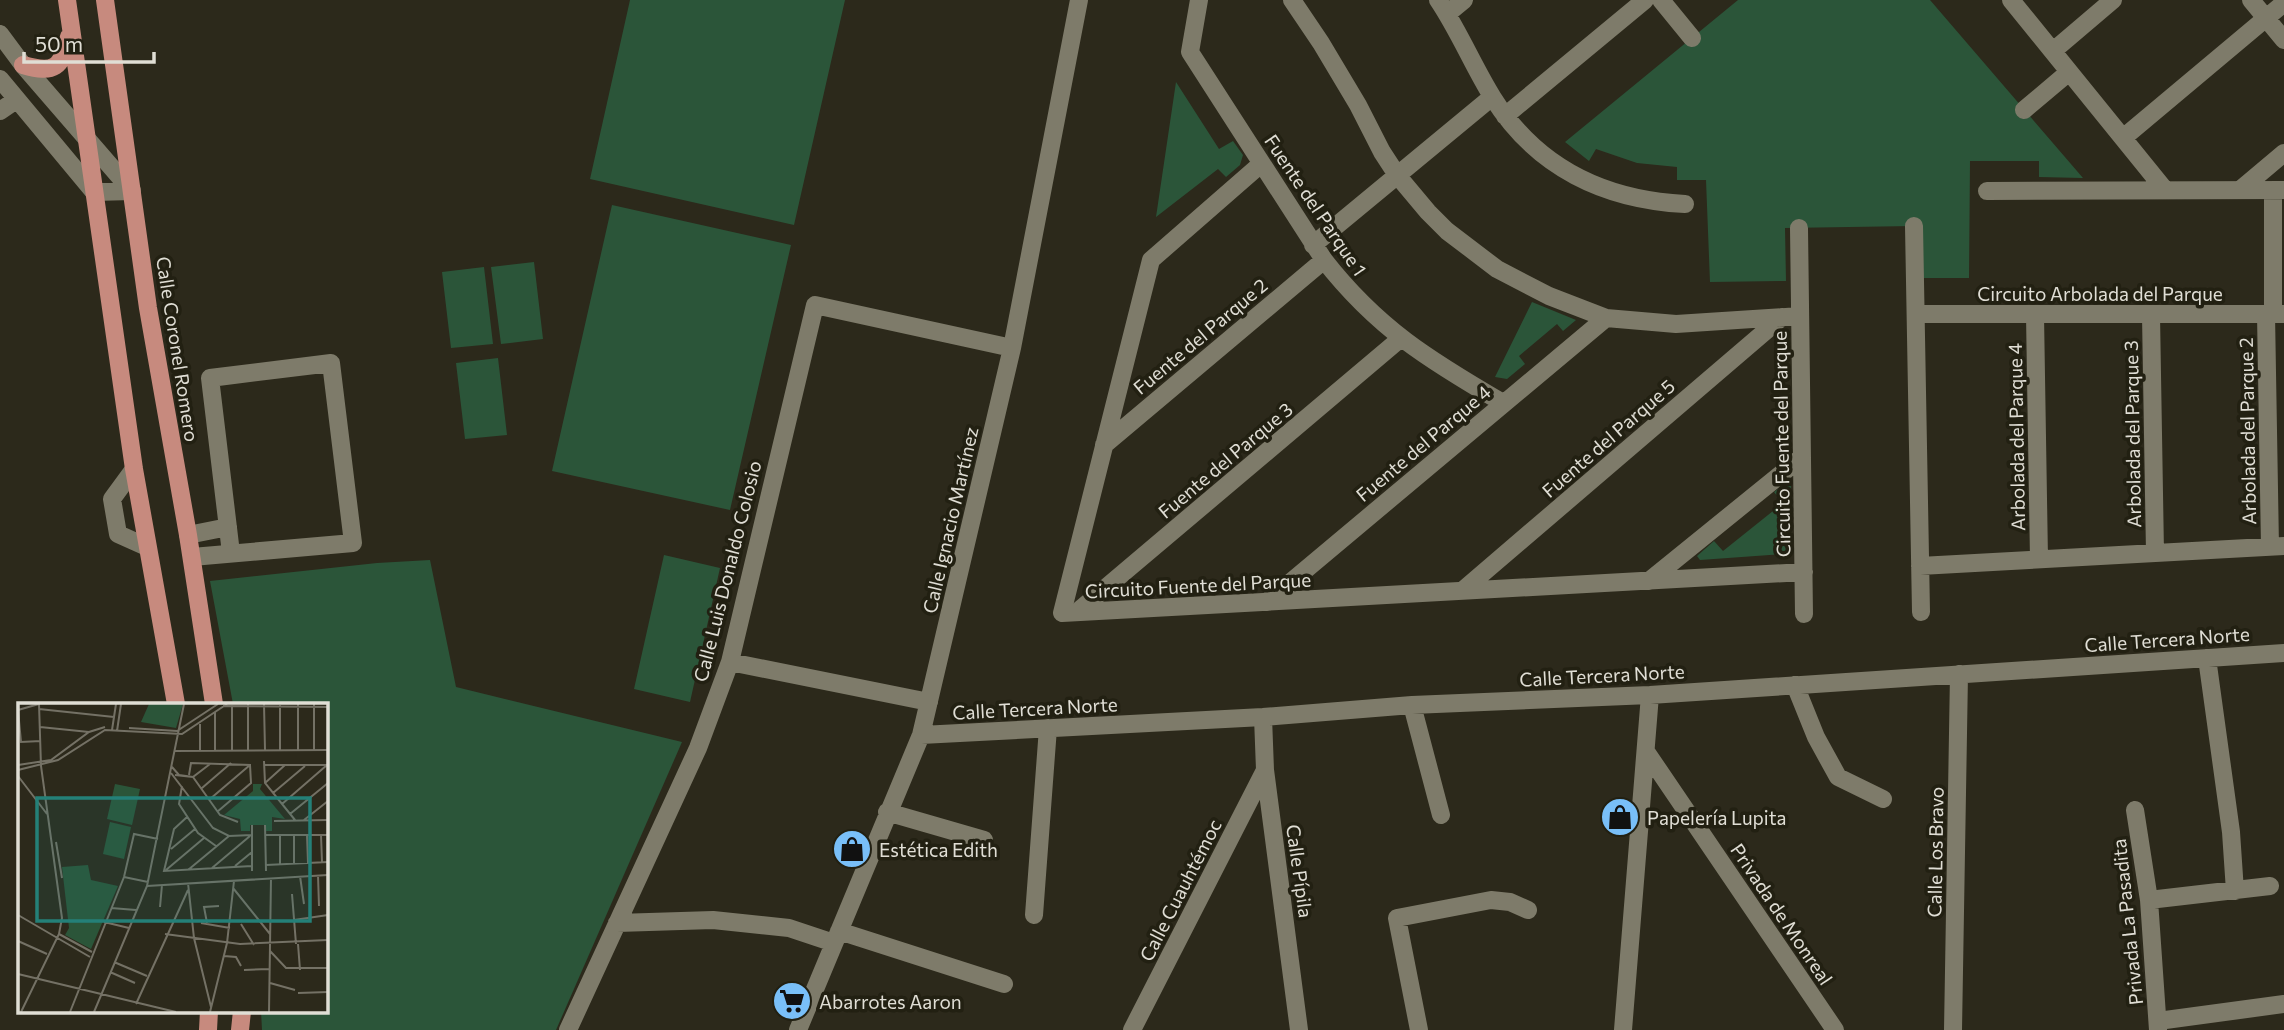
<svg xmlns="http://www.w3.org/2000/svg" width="2284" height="1030" viewBox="0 0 2284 1030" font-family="Commissioner,sans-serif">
  <rect width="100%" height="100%" fill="#2c291b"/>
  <!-- green -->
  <path fill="#2b5539" d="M 630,0 L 845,0 L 794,225 L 590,179 Z
    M 1738,0 L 1930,0 L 2083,178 L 2039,177 L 2039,161 L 1970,161 L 1969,278 L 1921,278 L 1914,226 L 1785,228 L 1786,281 L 1710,282 L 1706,180 L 1677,180 L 1677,167 L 1637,163 L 1596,149 L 1589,161 L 1565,142 Z
    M 1176,82 L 1219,149 L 1233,141 L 1243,155 L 1240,165 L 1226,177 L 1218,169 L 1156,217 Z
    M 612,205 L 791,245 L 730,510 L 552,471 Z
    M 534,262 L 543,339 L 501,344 L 491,267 Z
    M 484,267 L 493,344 L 451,348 L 442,272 Z
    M 1532,302 L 1576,320 L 1563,331 L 1557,324 L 1519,356 L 1525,364 L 1507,379 L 1495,377 Z
    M 498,358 L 507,435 L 465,439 L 456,363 Z
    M 1787,482 L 1791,483 L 1790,550 L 1785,554 L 1700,560 L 1697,556 L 1714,541 L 1723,551 L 1783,503 L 1774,492 Z
    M 664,555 L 720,568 L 690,702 L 634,689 Z
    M 430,560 L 456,687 L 682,742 L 556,1030 L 262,1030 L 261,1011 L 326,1011 L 326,704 L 233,704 L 210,581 L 377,563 Z"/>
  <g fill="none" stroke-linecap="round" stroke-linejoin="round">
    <!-- minor -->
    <path stroke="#7e7b6a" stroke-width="18" d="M 1199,0 L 1190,52 L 1324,260 C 1377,328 1429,360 1503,403
      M 1292,0 L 1321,43 L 1358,105 L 1382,152 L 1397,175 L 1428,212 L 1447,231 L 1497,269 L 1549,296 L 1606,318 L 1676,324 L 1800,316
      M 1438,0 C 1459,31 1473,66 1493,98 C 1537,168 1605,200 1685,204
      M 1661,0 L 1692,38
      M 2011,0 L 2165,190
      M 2251,0 L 2284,40
      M 1447,14 L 1464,0
      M 0,34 L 23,65 L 132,191 L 94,192 L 0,79
      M 2053,51 L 2113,0
      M 2024,110 L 2069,72
      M 0,111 L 16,100
      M 1505,116 L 1645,0
      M 2123,138 L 2284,3
      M 1261,164 L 1151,260 L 1062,613 L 1804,572
      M 2240,190 L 2284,153
      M 1987,191 L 2284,190
      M 1914,226 L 1921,612
      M 1799,228 L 1804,614
      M 1313,245 L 1492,97
      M 1916,314 L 2284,314
      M 2266,314 L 2270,547
      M 2273,314 L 2273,190
      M 2035,315 L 2039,559
      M 2151,315 L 2155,553
      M 1104,445 L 1324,260
      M 134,469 L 112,499 L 118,534 L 147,547
      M 188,535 L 228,527
      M 192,557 L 353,543 L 331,363 L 210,378 L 231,553
      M 1920,566 L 2284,546
      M 1649,581 L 1802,457
      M 1462,591 L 1782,317
      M 1267,602 L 1606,318
      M 1077,612 L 1400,339
      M 2207,658 L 2231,832 L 2235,891
      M 730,662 L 929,702
      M 1795,685 L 1816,737 L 1838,777 L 1883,799
      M 1412,705 L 1441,815
      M 1263,717 L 1265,770 L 1299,1030
      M 921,735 L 1263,717 L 1412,705 L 1650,695 L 2284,653
      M 1647,753 L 1835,1030
      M 2135,810 L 2149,900 L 2158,1030
      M 887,812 L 984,840
      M 2149,900 L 2270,886
      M 1034,915 L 1048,728
      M 617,923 L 713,920 L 789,928 L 834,943
      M 839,931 L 1004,984
      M 2158,1021 L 2284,1004
      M 568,1030 L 698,748 L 730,662 L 815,305 L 1012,348
      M 798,1030 L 921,735 L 1012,348 L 1079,0
      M 1132,1030 L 1265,770
      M 1419,1030 L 1397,918 L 1491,900 L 1510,902 L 1528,910
      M 1623,1030 L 1650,695
      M 1953,1030 L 1959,674"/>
    <!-- major -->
    <path stroke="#c78a7e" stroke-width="18" d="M 67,0 L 134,469 L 176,704
      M 105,0 L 148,308 L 188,535 L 214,704
      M 23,65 C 55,74 61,68 69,37
      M 208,1030 L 209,1011
      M 240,1030 L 242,1011"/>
  </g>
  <!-- icons -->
  <defs>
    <symbol id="shop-disc" viewBox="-11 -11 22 22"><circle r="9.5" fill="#79bff8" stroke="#222012"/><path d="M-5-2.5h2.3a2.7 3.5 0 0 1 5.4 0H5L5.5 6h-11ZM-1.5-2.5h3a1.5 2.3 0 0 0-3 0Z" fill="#111"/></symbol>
    <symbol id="supermarket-disc" viewBox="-11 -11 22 22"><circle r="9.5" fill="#79bff8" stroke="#222012"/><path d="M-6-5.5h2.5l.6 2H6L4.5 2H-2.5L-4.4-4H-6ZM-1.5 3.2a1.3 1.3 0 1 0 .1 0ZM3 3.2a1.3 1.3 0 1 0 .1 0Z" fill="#111"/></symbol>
  </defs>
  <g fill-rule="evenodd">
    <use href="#shop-disc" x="1598" y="795" width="44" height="44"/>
    <use href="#shop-disc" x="830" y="827" width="44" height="44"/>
    <use href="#supermarket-disc" x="770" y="979" width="44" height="44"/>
  </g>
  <g text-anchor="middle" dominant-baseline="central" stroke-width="7" stroke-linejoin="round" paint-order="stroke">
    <!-- street labels -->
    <g font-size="19" fill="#e0ded5" stroke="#222012">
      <text transform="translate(1316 205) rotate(56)">Fuente del Parque 1</text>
      <text x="2100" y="293">Circuito Arbolada del Parque</text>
      <text transform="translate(1200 336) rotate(-40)">Fuente del Parque 2</text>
      <text transform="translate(178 349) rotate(81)">Calle Coronel Romero</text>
      <text transform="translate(2247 431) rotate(-91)">Arbolada del Parque 2</text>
      <text transform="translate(2132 434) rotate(-91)">Arbolada del Parque 3</text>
      <text transform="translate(2016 437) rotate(-91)">Arbolada del Parque 4</text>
      <text transform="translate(1608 438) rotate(-41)">Fuente del Parque 5</text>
      <text transform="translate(1423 443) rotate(-40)">Fuente del Parque 4</text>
      <text transform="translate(1781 444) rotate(-91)">Circuito Fuente del Parque</text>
      <text transform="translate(1225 460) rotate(-40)">Fuente del Parque 3</text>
      <text transform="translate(950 520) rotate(-77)">Calle Ignacio Martínez</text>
      <text transform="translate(727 571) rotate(-76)">Calle Luis Donaldo Colosio</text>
      <text transform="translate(1198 585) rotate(-3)">Circuito Fuente del Parque</text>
      <text transform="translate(2167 639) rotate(-4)">Calle Tercera Norte</text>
      <text transform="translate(1602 675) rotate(-3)">Calle Tercera Norte</text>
      <text transform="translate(1035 708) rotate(-3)">Calle Tercera Norte</text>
      <text transform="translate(1935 852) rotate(-89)">Calle Los Bravo</text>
      <text transform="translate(1300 871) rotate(82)">Calle Pípila</text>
      <text transform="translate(1180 890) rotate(-63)">Calle Cuauhtémoc</text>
      <text transform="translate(1782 914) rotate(56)">Privada de Monreal</text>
      <text transform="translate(2127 922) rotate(-96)">Privada La Pasadita</text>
    </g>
    <!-- poi labels -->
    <g font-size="19" fill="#e0ded5" stroke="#222012" text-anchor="start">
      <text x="1647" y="817">Papelería Lupita</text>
      <text x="879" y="849">Estética Edith</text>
      <text x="819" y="1001">Abarrotes Aaron</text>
    </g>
  </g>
  <!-- overview -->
  <g transform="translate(18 703)">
    <rect width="310" height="310" fill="#2c291b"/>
    <path d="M 131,1 L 165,1 L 158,25 L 123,19 ZM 97,81 L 122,86 L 114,122 L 89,116 ZM 235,81 L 244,81 L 242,86 L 267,116 L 254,114 L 254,128 L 248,128 L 248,122 L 232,122 L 232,128 L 223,128 L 222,116 L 206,112 L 235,88 ZM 92,119 L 113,124 L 106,156 L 85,151 ZM 70,162 L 73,177 L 100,183 L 73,246 L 47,232 L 51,225 L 44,164 Z" fill="#2b5539"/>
    <path fill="none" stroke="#747165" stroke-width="2" d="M 230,1 L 230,47M 246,1 L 247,47M 296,1 L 296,47M 214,2 L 214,47M 205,3 L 310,4M 21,6 L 96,14M 0,7 L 3,39 L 23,38M 0,7 L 21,1M 197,9 L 197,47M 182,21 L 182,47M 22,24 L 71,29M 111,25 L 159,28 L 200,1M 94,27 L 98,1M 99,28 L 103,1M 262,47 L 262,2M 280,47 L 280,1M 157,48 L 310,47M 246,58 L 247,80 L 277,117M 192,61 L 175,74 L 202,112 L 220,119M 0,62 L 33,57 L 71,29 L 87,24M 246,62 L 310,62M 154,64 L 161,72 L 175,74 L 157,72M 0,67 L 40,57 L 87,27 L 164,31 L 209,1M 153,70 L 195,125 L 211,133 L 234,132M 171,72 L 173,60 L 232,62 L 233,80 L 199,109M 0,73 L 29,111M 247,80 L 267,62M 164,83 L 161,101 L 180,130 L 198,143M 184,85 L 213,60M 255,90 L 287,63M 192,96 L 232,62M 264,101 L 309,62M 272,111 L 310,80M 169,114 L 156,126 L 146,168 L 234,163M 286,117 L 310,98M 256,118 L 310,117M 234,122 L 234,168M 247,122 L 248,168M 248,132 L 310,132M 262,132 L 262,162M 276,132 L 276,161M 289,132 L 290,160M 303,132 L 304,159M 38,139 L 44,175M 153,146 L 177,126M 248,162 L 310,159M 217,163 L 234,149M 194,165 L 232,133M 148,167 L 186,135M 170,167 L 211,133M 300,172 L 301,203M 282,173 L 286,201M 106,174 L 130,179M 170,180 L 176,235 L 193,304M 129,183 L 310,172M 215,185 L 252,231M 274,191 L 278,241M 142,204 L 144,182M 93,205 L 118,207M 0,212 L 72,254M 276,217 L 310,212M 86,219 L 111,225M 183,220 L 212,225M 189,220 L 186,204 L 201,203M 223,221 L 236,242M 41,231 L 74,249M 147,231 L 222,241 L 310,237M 0,238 L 29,251M 280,241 L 282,267M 252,248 L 268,265 L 310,265M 206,253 L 218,254 L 223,263M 96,259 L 129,273M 226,267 L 251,266M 92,269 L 117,280M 0,271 L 158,309M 252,280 L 277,287M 280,290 L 310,289M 118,301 L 170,187M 3,309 L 41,231 L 44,215 L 23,63 L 21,1M 52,309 L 106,174 L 116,131 L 140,136M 76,309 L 129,183 L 166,1M 192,309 L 209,240 L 216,178M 251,309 L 253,175"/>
    <path fill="#248078" fill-opacity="0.15" stroke="#248078" stroke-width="3.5" d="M 19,95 L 292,95 L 292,218 L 19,218 Z"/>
    <rect width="310" height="310" fill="none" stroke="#e0ded5" stroke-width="3.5"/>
  </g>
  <!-- scale -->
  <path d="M24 52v10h130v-10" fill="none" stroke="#e0ded5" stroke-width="3.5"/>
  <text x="35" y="52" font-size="21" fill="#e0ded5" stroke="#222012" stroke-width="5" paint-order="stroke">50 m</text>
</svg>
